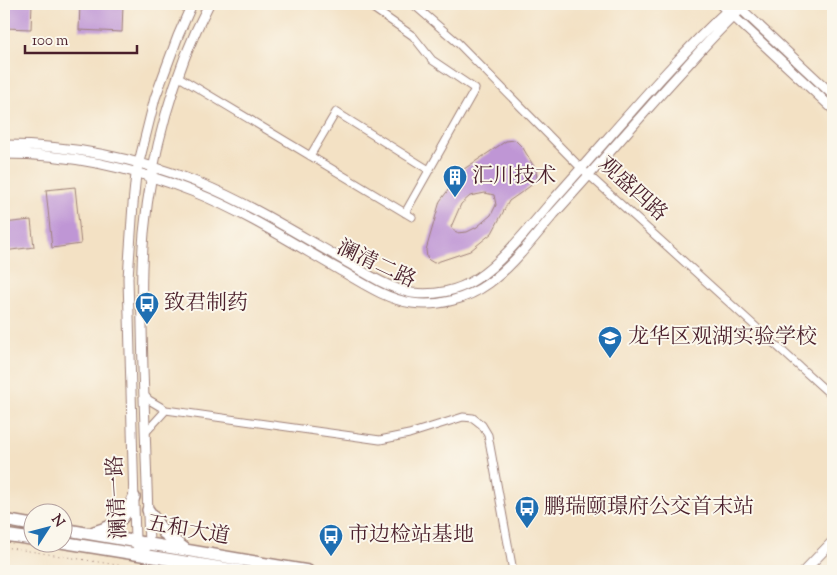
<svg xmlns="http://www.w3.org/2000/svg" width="837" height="575" viewBox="0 0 837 575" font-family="'Sorts Mill Goudy','Noto Serif SC',serif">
  <rect width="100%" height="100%" fill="#fbf7ec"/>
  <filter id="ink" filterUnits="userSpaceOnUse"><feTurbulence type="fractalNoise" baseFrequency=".02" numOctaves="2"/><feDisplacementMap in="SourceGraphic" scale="10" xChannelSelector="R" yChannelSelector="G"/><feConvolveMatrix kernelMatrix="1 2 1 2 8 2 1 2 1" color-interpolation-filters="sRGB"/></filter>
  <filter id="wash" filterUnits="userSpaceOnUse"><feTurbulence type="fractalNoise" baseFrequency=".0096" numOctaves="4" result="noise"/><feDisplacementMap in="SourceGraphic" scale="20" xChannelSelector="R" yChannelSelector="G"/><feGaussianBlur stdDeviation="1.12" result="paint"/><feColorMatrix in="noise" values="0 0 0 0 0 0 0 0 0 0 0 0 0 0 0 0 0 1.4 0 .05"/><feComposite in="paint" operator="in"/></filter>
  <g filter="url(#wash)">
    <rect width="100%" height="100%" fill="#f3e1c4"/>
    <g id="blocks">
      <!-- building -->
      <path fill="#bf96d5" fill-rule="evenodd" d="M 4,4 L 32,4 L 31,29 L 4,28 Z
        M 80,4 L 123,4 L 122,32 L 79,30 Z
        M 515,140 L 523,148 L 536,170 L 537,179 L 529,187 L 509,201 L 492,233 L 470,251 L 434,263 L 429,260 L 427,258 L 426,250 L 440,201 L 464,169 L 506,141 ZM 485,193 L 494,195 L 496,205 L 491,215 L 477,227 L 467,232 L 456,233 L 451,227 L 461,204 L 470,196 Z
        M 75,187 L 81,244 L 52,248 L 46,190 Z
        M 31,220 L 34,247 L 4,251 L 4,223 Z"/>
    </g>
  </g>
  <g filter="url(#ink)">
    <use href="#blocks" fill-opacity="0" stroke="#9e8078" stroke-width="1"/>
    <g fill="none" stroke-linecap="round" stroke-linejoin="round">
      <defs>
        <path id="minor" d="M 367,4 L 413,36 L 432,60 L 475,89 L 405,213
          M 413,4 L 458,43 L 581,168 L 833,397
          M 380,12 L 385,4
          M 179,77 L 412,217
          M 310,156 L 336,112 L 429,170
          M 144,395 L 149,400 L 166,410 L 380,440 L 409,434 L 463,417 L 473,418 L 482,425 L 488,435 L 513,571
          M 146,432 L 166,410"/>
        <path id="tertiary" d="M 192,4 L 178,36 L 155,98 L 136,174 L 133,204 L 128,278 L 135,541 L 141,554 L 149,544 C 147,485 145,427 143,369 C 142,324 140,278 144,233 C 151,155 173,73 209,4
          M 720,4 L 833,109
          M 738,6 L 833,95
          M 4,145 C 70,145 137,158 199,183 C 248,203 294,232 340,258 C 362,271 387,288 412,293 C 434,296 458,291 476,279 C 502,263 532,224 553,200 C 613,134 669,64 734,4
          M 4,154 C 68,154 134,168 194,192 C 244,212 291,242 338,269 C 361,282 385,299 412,303 C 438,307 467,299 489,283 C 514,265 534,237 554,214 C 597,167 638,119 681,72 C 702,49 723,24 747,4
          M 804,571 L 833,541"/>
        <path id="primary" d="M 148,510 L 164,533 L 185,549
          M 4,520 L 32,525
          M 62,529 L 308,571
          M 94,532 C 118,525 124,520 134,497
          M 4,535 L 32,539
          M 61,542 L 241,571"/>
      </defs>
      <!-- minor casing -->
      <use href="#minor" stroke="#9e8078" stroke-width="9"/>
      <!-- tertiary casing -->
      <use href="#tertiary" stroke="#9e8078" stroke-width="11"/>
      <!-- primary casing -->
      <use href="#primary" stroke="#9e8078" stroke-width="14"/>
      <!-- path -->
      <path stroke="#9e8078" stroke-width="1" stroke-dasharray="1 4" stroke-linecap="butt" d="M 4,547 L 155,571"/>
      <!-- minor -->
      <use href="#minor" stroke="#fff" stroke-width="7"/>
      <!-- tertiary -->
      <use href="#tertiary" stroke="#fff" stroke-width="9"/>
      <!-- primary -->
      <use href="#primary" stroke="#fff" stroke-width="11"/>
    </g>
  </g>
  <!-- icons -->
  <defs>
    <symbol id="building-pin" viewBox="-11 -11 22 30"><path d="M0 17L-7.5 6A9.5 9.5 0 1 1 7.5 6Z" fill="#1f6fb2" stroke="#fbf7ec"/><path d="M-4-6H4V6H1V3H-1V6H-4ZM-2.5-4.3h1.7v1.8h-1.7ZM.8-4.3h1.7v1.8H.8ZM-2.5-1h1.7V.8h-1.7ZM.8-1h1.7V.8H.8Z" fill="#fff"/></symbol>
    <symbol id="bus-pin" viewBox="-11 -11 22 30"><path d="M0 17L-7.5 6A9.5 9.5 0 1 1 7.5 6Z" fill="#1f6fb2" stroke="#fbf7ec"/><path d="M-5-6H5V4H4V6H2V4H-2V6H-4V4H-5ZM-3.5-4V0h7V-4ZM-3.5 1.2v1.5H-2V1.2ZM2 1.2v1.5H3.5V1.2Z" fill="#fff"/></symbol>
    <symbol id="school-pin" viewBox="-11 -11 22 30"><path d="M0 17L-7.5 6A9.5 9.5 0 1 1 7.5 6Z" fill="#1f6fb2" stroke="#fbf7ec"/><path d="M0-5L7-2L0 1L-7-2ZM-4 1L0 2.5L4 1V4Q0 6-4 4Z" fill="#fff"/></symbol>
  </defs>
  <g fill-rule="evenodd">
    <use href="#building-pin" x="441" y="163" width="28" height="38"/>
    <use href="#bus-pin" x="133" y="290" width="28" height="38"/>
    <use href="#school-pin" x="596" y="324" width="28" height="38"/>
    <use href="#bus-pin" x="513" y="494" width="28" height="38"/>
    <use href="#bus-pin" x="317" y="522" width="28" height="38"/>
  </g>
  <g text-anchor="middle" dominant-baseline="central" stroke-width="4" stroke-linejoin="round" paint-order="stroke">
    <!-- poi labels -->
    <g font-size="21" fill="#4a1f2b" stroke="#fbf7ec" text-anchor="start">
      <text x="472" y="177">汇川技术</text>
      <text x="164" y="304">致君制药</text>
      <text x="628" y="338">龙华区观湖实验学校</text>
      <text x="544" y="508">鹏瑞颐璟府公交首末站</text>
      <text x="348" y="536">市边检站基地</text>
    </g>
    <!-- street labels -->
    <g font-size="21" fill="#4a1f2b" stroke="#fbf7ec">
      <text transform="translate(632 190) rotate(42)">观盛四路</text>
      <text transform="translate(376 265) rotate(25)">澜清二路</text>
      <text transform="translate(118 497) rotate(-93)">澜清一路</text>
      <text transform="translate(188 531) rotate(10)">五和大道</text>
    </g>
  </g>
  <!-- margin -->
  <rect width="837" height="575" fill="none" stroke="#fbf7ec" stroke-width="20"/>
  <!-- north arrow -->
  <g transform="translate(48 528) rotate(54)"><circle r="24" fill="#fbf7ec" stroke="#b4a19f"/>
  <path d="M0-4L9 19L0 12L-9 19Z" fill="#1f6fb2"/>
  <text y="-8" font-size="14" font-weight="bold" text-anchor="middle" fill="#4a1f2b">N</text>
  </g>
  <!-- scale -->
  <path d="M25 45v8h112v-8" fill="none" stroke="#4a1f2b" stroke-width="2.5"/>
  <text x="32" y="45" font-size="15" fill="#4a1f2b" stroke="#fbf7ec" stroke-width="4" paint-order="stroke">100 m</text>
</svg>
